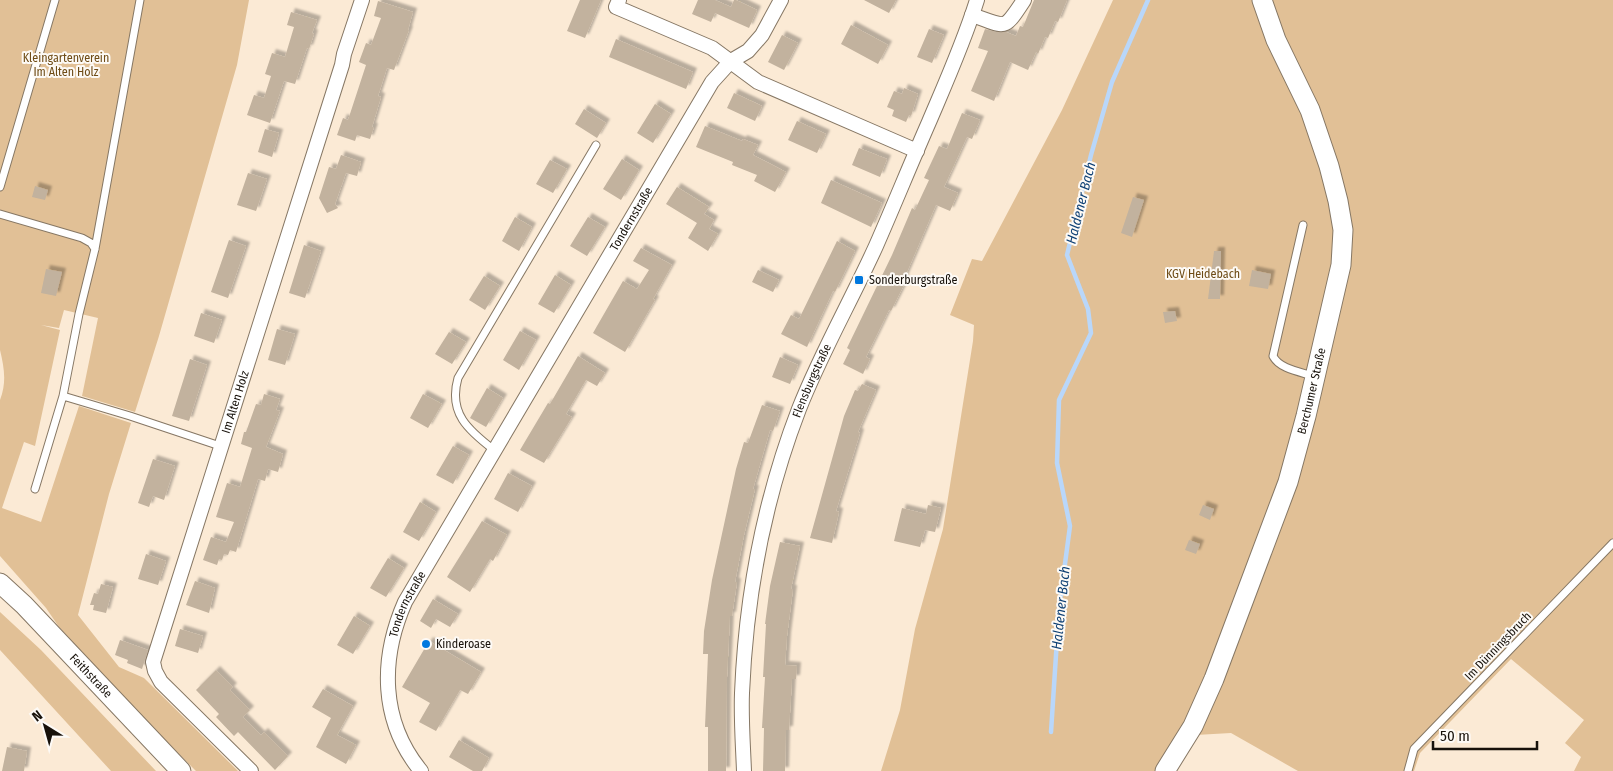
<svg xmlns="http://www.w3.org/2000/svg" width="1613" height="771" viewBox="0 0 1613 771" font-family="'Fira Sans Condensed',sans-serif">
  <defs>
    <filter id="shadow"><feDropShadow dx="4" dy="-4" stdDeviation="1" flood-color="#0004"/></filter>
  </defs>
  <rect width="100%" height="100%" fill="#fbead5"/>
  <!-- green -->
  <path fill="#e1c096" d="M 0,0 L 249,0 L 237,65 L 159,336 L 135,412 L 82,396 L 98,318 L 64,310 L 59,328 L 41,325 L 60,330 L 35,446 L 24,442 L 2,508 L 41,522 L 79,406 L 131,423 L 109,494 L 78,615 L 119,667 L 144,678 L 238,771 L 196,771 L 146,721 L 59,627 L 46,608 L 0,556 L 0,400 C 7,382 4,367 0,350 Z
    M 1113,0 L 1613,0 L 1613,771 L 1574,771 L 1581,757 L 1565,743 L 1584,720 L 1511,659 L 1420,753 L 1414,771 L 1298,771 L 1231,733 L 1178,736 L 1155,771 L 881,771 L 900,710 L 915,629 L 943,529 L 973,341 L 974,325 L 950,315 L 972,259 L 982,261 L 1062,110 Z
    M 0,612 L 41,650 L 156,771 L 111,771 L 0,650 Z"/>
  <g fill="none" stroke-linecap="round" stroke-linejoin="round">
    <!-- stream -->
    <path stroke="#b9d7fa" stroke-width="4.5" d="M 1051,732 L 1059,609 L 1070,526 L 1057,463 L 1059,400 L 1091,333 L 1088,309 L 1067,255 L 1091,155 L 1112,82 L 1148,0"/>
  </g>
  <!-- building -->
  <path fill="#c2b29e" filter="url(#shadow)" d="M 580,0 L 601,0 L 585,38 L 567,31 Z
    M 698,0 L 715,0 L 731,7 L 734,0 L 736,0 L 757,10 L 749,28 L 715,13 L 711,22 L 692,14 Z
    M 864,0 L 896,0 L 889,13 Z
    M 1034,0 L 1067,0 L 1058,22 L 1055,21 L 1048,38 L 1045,37 L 1038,54 L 1036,52 L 1028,70 L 1010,62 L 994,101 L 971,91 L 988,51 L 978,48 L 985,29 L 996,32 L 1006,32 L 1016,36 L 1020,26 L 1023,27 Z
    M 378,1 L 413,12 L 408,30 L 409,30 L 394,70 L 387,68 L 378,96 L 381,97 L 372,127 L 374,127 L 370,139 L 357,135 L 355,141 L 337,135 L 343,118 L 348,120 L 366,65 L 359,62 L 366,43 L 371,45 L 381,18 L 374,16 Z
    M 291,12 L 317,20 L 312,33 L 314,34 L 309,49 L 307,48 L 295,84 L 284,81 L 270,123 L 247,115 L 254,95 L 264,98 L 271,76 L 265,74 L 272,53 L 285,57 L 294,27 L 287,25 Z
    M 851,25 L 888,45 L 878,64 L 841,44 Z
    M 929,29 L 944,35 L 932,63 L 917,57 Z
    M 782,35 L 798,43 L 784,70 L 768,62 Z
    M 616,39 L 693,72 L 686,89 L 609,57 Z
    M 904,88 L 918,94 L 911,116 L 909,115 L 906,122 L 892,116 L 894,110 L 887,107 L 894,91 L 902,94 Z
    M 734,93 L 762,106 L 755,121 L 727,108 Z
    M 655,104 L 671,114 L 653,143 L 637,133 Z
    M 584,109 L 606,123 L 597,138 L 575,124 Z
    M 962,113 L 980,120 L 972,139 L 967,137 L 944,187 L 958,193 L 950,211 L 936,205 L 904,279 L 906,281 L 891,311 L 889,310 L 866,357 L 870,359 L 863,374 L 843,364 L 850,350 L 847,348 L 892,255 L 912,208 L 915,210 L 929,180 L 924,178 L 939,146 L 947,149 Z
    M 797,121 L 826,134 L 817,153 L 788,140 Z
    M 705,126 L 742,141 L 743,139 L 758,145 L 753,155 L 786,172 L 775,192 L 754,181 L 757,175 L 732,165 L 733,162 L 696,147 Z
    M 265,129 L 279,133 L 272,157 L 258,152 Z
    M 859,148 L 887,159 L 880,177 L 852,165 Z
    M 341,155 L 361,162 L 357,176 L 346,173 L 335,204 L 338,208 L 327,213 L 319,198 L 329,167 L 336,169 Z
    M 622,159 L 639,170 L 621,200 L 603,189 Z
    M 550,160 L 567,169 L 553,193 L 536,184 Z
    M 248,173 L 267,179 L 256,211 L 237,205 Z
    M 831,180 L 882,203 L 871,227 L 821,203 Z
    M 35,186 L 48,190 L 45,200 L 32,197 Z
    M 677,187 L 709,207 L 704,214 L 714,220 L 709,229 L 718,234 L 708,251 L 688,238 L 697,223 L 666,204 Z
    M 1133,197 L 1144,200 L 1132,237 L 1121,233 Z
    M 515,217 L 532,227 L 519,251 L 502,241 Z
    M 588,217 L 605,227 L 587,256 L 570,246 Z
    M 229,240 L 246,246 L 228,298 L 211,292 Z
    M 837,241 L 855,251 L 835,292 L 833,291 L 807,347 L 781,334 L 791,315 L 799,319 Z
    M 304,245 L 321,251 L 305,298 L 289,293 Z
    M 641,248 L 672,265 L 653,299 L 655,300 L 625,352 L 593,333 L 623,281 L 637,289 L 649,270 L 633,261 Z
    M 1214,251 L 1221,251 L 1220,299 L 1208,299 Z
    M 46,269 L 62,272 L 56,296 L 41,293 Z
    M 758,270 L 779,280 L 773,292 L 752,282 Z
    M 1252,270 L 1271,274 L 1268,289 L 1249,286 Z
    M 555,275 L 571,285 L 554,313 L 538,304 Z
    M 484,276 L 500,286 L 485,310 L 469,300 Z
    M 1175,311 L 1177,321 L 1165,323 L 1163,312 Z
    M 201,313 L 222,320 L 214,343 L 194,336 Z
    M 277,329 L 295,334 L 285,365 L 268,360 Z
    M 520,331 L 536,340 L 519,370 L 503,360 Z
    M 449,332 L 466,342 L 452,364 L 435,354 Z
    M 578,356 L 605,373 L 597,386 L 586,380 L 566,414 L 572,417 L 544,463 L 520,450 L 548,403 L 550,404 Z
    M 780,357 L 798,365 L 790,384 L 772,377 Z
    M 190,359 L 207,365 L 189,421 L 172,416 Z
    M 862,384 L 876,390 L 858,432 L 860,433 L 836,511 L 839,512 L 832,543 L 810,538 L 844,416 L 855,390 L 858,391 Z
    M 487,388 L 503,398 L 486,427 L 470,418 Z
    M 264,394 L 280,399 L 276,410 L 280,411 L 266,447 L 283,454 L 278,472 L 268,469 L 265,481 L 258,479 L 236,552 L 230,550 L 228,555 L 224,554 L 222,560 L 219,559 L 217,565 L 203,560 L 211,537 L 226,542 L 234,522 L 216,517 L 227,483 L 240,487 L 252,448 L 241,444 L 244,432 L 246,432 L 256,404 L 261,405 Z
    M 423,394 L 442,404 L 428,428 L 410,418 Z
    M 762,405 L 780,411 L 773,431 L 770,430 L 753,489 L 755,489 L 744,535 L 735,582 L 737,582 L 732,616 L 730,616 L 727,677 L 726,771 L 708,771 L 708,727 L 705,727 L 708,654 L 703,654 L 704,631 L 712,580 L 736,469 L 744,442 L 748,443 Z
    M 453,446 L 469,455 L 453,484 L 436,475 Z
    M 153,459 L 175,466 L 164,500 L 153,496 L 149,507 L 138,503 Z
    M 508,473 L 532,486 L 518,512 L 494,499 Z
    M 420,502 L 436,512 L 419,541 L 403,532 Z
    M 928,505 L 941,508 L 935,532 L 925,530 L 920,547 L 894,541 L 902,508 L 926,514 Z
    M 1203,505 L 1214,509 L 1210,520 L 1199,515 Z
    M 482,521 L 507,535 L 493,561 L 490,559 L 470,592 L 447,577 Z
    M 1189,540 L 1200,544 L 1196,554 L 1185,550 Z
    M 780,542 L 800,546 L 791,589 L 793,589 L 787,636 L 785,665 L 797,666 L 796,679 L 792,679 L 789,730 L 786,730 L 785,771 L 763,771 L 764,728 L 762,728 L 765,677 L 763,677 L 766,624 L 765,624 L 770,586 Z
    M 146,554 L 166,561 L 158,585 L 138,579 Z
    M 388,558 L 404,568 L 386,597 L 370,588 Z
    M 195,581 L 215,588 L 209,613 L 186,605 Z
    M 101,584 L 113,587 L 106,613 L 93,610 L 94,605 L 90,605 L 94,593 L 98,594 Z
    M 433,599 L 458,614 L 450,627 L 436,619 L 431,628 L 420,621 Z
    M 354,616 L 370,626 L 353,654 L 337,645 Z
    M 180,629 L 203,636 L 198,653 L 175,646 Z
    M 120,640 L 148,650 L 142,669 L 127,663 L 128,660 L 115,655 Z
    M 429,641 L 481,672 L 468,694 L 460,690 L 436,731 L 419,722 L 430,703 L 402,687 Z
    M 216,670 L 233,687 L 230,690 L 250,710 L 243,717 L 261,735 L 264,732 L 288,756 L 275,770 L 238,732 L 234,736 L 216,717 L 219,714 L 196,690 Z
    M 323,689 L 353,706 L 337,735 L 356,745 L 346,764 L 316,747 L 331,718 L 312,707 Z
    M 459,740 L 489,758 L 482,771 L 473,771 L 449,757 Z
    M 7,747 L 27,751 L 24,771 L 2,771 Z"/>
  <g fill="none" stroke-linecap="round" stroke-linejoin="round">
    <defs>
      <path id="service" d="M 140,0 L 95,249 L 79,314 L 63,396 L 130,416 L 220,446
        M 0,187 L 55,0
        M 0,214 L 82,238 L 91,243 L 95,249
        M 1303,225 L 1273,356 C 1279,369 1301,372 1313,376
        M 494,450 C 468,430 448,413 458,378 L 596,145
        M 35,489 L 63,396
        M 1408,771 L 1414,749 L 1613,543"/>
      <g id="minor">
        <path d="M 619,0 L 616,7 L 712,48 L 758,82 L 917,151"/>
        <path d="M 972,15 C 1007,27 1003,32 1024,0"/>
        <path id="s1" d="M 251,771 L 161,682 L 155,671 L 153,662 L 342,65 L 344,54 L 362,0"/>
        <path id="s2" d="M 421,771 C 380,721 380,659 405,602 L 712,82 L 731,61 L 748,51 L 762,35 L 781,0"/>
        <path id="s3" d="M 744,771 C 743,745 741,719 742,693 C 746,596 764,500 799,409 C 821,353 851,301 876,246 C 894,205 911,163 929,122 C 946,82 964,42 977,0"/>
      </g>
      <g id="secondary">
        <path id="s4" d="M 0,583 L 24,605 L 181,771"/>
        <path id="s5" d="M 1165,771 L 1193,726 L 1214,679 L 1288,482 L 1306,416 L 1341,265 L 1343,230 L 1338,201 L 1329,166 L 1310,110 L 1276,40 L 1262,0"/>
      </g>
    </defs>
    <!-- service casing -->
    <use href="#service" stroke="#867764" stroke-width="9"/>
    <!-- minor casing -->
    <use href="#minor" stroke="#867764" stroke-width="16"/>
    <!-- secondary casing -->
    <use href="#secondary" stroke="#867764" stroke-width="21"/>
    <!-- service -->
    <use href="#service" stroke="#fff" stroke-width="7"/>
    <!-- minor -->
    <use href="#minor" stroke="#fff" stroke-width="14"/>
    <!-- secondary -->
    <use href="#secondary" stroke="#fff" stroke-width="19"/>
  </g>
  <!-- markers -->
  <g fill="#0078df" stroke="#fdfaf6" stroke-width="2">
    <rect x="854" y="275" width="10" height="10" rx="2.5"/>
    <circle cx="426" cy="644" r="5"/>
  </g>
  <g text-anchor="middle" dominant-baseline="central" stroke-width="4" stroke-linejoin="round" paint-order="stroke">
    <!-- park labels -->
    <g font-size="12" fill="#6e4b15" stroke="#fdfaf6">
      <text x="66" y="58">Kleingartenverein<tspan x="66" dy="14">Im Alten Holz</tspan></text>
      <text x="1203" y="274">KGV Heidebach</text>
    </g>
    <!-- street labels -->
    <g font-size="12" fill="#17110a" stroke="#fdfaf6">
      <text stroke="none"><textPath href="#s2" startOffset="624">Tondernstraße</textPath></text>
      <text stroke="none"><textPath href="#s3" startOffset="400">Flensburgstraße</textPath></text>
      <text stroke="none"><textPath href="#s5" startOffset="409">Berchumer Straße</textPath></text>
      <text stroke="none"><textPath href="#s1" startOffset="421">Im Alten Holz</textPath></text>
      <text stroke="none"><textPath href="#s2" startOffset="178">Tondernstraße</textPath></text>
      <text transform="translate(1498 646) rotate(-46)">Im Dünningsbruch</text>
      <text stroke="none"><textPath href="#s4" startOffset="130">Feithstraße</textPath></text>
    </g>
    <!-- poi labels -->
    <g font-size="12" fill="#17110a" stroke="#fdfaf6" text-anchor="start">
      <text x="869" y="280">Sonderburgstraße</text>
      <text x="436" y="644">Kinderoase</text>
    </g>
    <!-- water labels -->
    <g font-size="14" font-style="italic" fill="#0f4175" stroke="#fdfaf6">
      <text transform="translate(1081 203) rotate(-76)">Haldener Bach</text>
      <text transform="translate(1061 608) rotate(-84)">Haldener Bach</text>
    </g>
  </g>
  <!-- north arrow -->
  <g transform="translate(45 726) rotate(323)" stroke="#fdfaf6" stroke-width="4" paint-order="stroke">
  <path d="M0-4L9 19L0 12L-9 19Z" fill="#17110a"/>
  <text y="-8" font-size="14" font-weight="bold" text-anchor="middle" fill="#17110a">N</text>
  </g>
  <!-- scale -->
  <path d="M1433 741v8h104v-8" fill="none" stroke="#17110a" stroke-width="2.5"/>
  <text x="1440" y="741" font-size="15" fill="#17110a" stroke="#fdfaf6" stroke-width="4" paint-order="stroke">50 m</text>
</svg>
